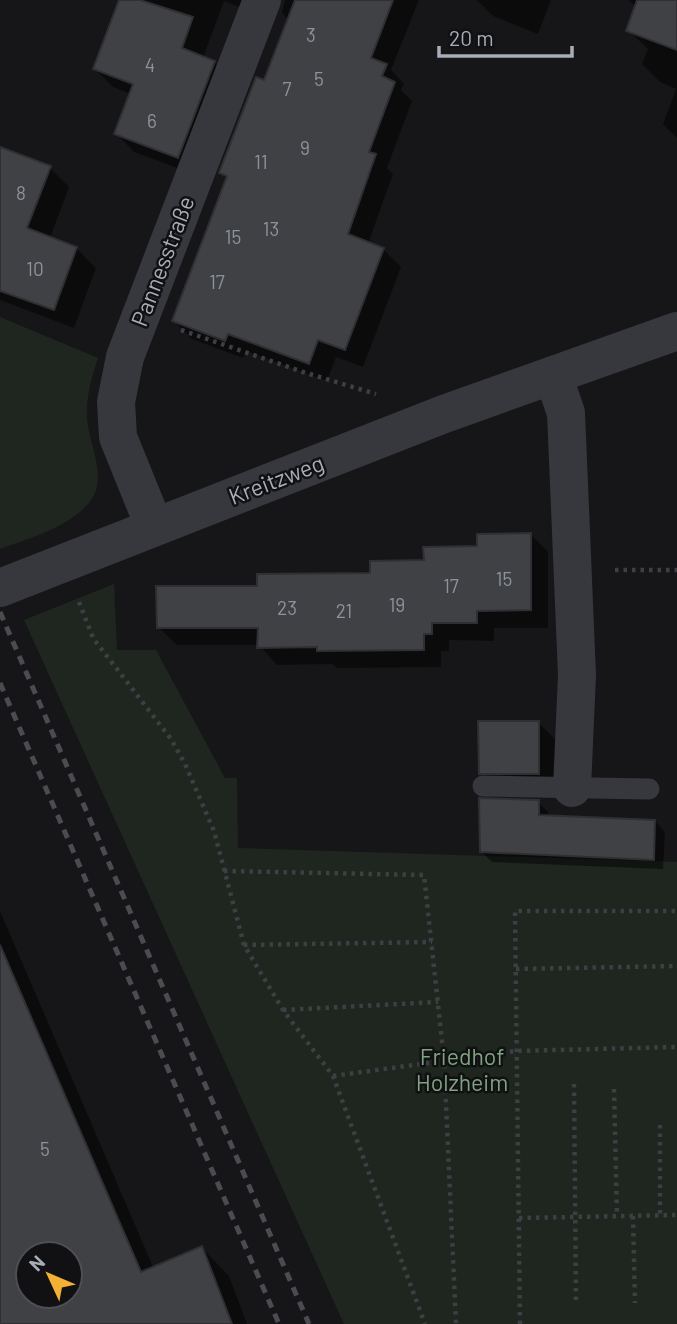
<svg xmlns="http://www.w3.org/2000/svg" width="677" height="1324" viewBox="0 0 677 1324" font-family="Barlow,sans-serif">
  <rect width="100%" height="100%" fill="#161618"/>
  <!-- green -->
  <path fill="#1e261f" d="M 0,317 L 98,358 C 92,377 86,396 87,417 C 88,445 111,480 87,505 C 65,529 29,538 0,549 Z
    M 114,584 L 117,650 L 156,650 L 225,778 L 237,778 L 238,848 L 677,862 L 677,1324 L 344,1324 L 24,620 Z"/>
  <!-- shadow -->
  <path fill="#0007" fill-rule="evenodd" d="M 121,0 L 268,0 L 258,14 L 224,1 L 203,58 L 214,62 L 232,80 L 196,175 L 134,152 L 116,133 L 131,94 L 113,87 L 95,69 Z
    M 285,0 L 419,0 L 391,70 L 404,84 L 401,90 L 412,101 L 387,168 L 393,174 L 368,244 L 383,249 L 401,267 L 363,367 L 336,357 L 327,381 L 246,351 L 243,358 L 192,339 L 174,321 L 228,179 L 221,173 L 265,82 L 289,20 L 282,13 Z
    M 477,0 L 551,0 L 538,34 L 493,16 Z
    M 629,0 L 677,0 L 677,138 L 663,124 L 676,89 L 660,82 L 642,64 L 648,49 L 628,30 L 636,7 Z
    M 0,149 L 50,168 L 69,187 L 50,238 L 76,248 L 96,268 L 74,328 L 0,300 Z
    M 530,534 L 548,552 L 548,628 L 494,628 L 494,641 L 449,640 L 449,651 L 441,651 L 441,667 L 337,668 L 333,664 L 277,665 L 259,645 L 177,645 L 159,628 L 259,588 L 372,575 Z
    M 538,722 L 558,742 L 558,793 L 500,793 L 480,773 Z
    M 538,802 L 548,812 L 548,817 L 655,821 L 665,832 L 663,869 L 492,862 L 482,852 Z
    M 0,911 L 154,1269 L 202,1248 L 229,1276 L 247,1324 L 0,1324 ZM 28,1254 L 70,1254 L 70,1296 L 28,1296 Z"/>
  <!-- building -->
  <path fill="#404145" stroke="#303034" stroke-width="2" fill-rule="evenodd" d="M 119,0 L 140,0 L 193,17 L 182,48 L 215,61 L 178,158 L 114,134 L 133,84 L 93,69 Z
    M 295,0 L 393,0 L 371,58 L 387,64 L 382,76 L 395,82 L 369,152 L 376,154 L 348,234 L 384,248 L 345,350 L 318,340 L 309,364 L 228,334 L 225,341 L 172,321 L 227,176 L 219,173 L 256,77 L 264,80 Z
    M 637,0 L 677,0 L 677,50 L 626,31 Z
    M 0,147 L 51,166 L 27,228 L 77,247 L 54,310 L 0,291 Z
    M 531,533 L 531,610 L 477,611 L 477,623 L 432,623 L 432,634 L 424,634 L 424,650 L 317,651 L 317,647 L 257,648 L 258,628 L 157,628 L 156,586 L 257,586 L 257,574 L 370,573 L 370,561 L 424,560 L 423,547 L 477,546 L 477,534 Z
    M 478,721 L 539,721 L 539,774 L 479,774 Z
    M 479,798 L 539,800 L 539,815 L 655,820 L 654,860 L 480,852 Z
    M 0,945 L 141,1272 L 202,1246 L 232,1324 L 0,1324 ZM 28,1254 L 70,1254 L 70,1296 L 28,1296 Z"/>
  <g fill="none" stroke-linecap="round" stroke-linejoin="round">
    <!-- path -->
    <path stroke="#3d3f44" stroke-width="4.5" stroke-dasharray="3.5 5" stroke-linecap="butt" d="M 181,330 L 303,372 L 376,394
      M 615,570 L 677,570
      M 79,602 L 93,638 L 171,739 L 185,764 L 214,831 L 244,945 L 283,1010 L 333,1076 L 425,1324
      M 224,871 L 424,875 L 444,1060 L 456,1324
      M 244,945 L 432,942
      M 516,969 L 677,966
      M 283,1010 L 438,1002
      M 333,1076 L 516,1051 L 677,1047
      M 574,1084 L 576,1303
      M 614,1089 L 617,1216
      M 660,1125 L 660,1215
      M 633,1216 L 635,1303
      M 519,1218 L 677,1215
      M 520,1324 L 515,911 L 677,911"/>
    <!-- service -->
    <path stroke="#37383d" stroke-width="21" d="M 483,786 L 649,789"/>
    <!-- minor -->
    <path stroke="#37383d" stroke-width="38" d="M 553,375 L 566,413 L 577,675 L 572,788
      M 154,526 L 118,437 L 116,402 L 125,357 L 262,0
      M 0,588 L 444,414 L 677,331"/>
    <!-- rail -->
    <path stroke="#4a4c52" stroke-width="5" stroke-dasharray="9 7" stroke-linecap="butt" d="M 0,612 L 309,1324
      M 0,683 L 279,1324"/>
  </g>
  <g text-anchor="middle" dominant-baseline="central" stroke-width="5" stroke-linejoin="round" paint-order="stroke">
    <!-- number labels -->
    <g font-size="19" fill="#8e929b">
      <text x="311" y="34">3</text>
      <text x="150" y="64">4</text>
      <text x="319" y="78">5</text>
      <text x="287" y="88">7</text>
      <text x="152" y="120">6</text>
      <text x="305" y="147">9</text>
      <text x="261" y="161">11</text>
      <text x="21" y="192">8</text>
      <text x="271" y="228">13</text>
      <text x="233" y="236">15</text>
      <text x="35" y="268">10</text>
      <text x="217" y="281">17</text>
      <text x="504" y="578">15</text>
      <text x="451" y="585">17</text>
      <text x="397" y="604">19</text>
      <text x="287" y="607">23</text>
      <text x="344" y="610">21</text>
      <text x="45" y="1148">5</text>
    </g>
    <!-- street labels -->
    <g font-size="23" fill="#a8adb8" stroke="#111113">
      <text transform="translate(162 261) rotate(-69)">Pannesstraße</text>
      <text transform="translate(276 479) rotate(-21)">Kreitzweg</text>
    </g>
    <!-- park labels -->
    <g font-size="23" fill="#7fa381" stroke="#111113">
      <text x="462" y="1056">Friedhof<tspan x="462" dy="26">Holzheim</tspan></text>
    </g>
  </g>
  <!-- north arrow -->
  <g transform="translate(49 1275) rotate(314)"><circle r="33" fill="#111113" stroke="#4d4f55" stroke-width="2"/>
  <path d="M0-5L12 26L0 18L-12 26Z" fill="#f2b134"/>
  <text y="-10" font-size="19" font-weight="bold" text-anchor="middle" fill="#a8adb8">N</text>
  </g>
  <!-- scale -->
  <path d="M439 46v10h133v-10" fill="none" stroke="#a8adb8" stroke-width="3.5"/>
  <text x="449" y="46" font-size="21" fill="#a8adb8" stroke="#111113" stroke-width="5" paint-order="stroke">20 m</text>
</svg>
